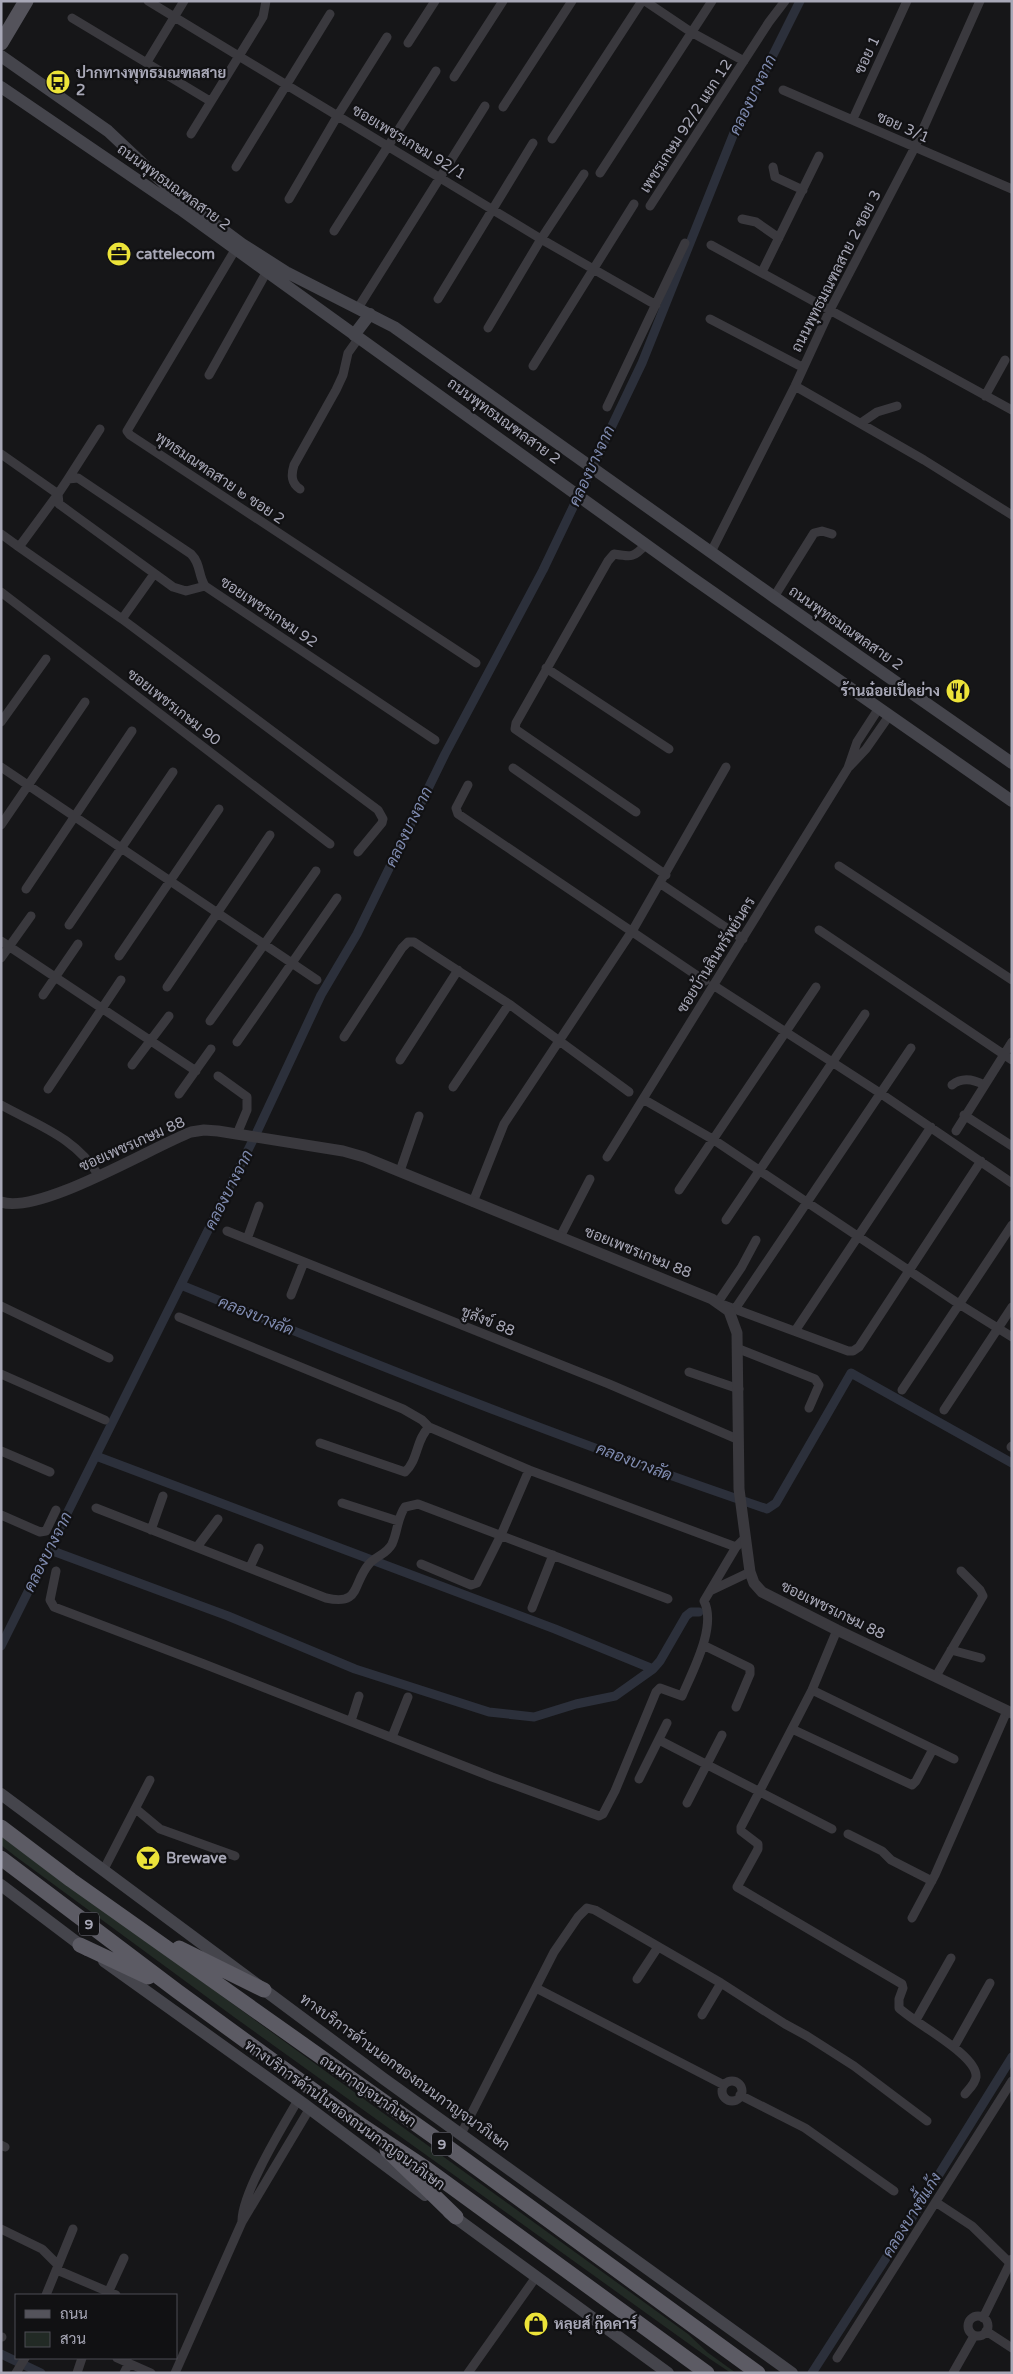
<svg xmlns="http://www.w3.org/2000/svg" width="1013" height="2374" viewBox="0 0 1013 2374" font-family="'Varela Round',Sarabun,sans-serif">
  <rect width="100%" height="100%" fill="#161618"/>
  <!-- green -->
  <path fill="#222a25" d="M 1,1836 L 688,2334 L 707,2352 L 736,2373 L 731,2373 L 710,2359 L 234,2017 L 15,1856 L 1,1845 Z"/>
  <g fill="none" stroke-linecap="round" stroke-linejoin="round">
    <!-- canal -->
    <path stroke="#2c303b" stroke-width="9" d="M 181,1285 C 374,1364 569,1442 767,1509 L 776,1503 L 851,1373 L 1012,1463
      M 96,1456 L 555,1629 L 653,1669 L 660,1661 L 686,1616 L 691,1612 L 699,1612
      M 50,1550 L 228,1616 L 355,1669 L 489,1712 L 534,1717 L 576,1704 L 615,1696 L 653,1669
      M 1,1646 L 255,1136 L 321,995 L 357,934 L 445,754 L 543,570 L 642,363 L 734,133 L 800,1
      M 1,2354 L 41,2373
      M 812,2373 L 915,2213 L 1012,2057"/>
    <!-- minor -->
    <path stroke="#3a393e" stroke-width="9" d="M 148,1 L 541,239 L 656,305
      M 645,1 L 691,32 L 744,61
      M 72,18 L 210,101
      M 408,43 L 435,1
      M 147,62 L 184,1
      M 454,77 L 503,1
      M 783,90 L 1012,189
      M 503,107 L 572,1
      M 853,119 L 907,1
      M 191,134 L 263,17 L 266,1
      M 552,139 L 642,1
      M 236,167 L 330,14
      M 773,167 L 775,177 L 803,190
      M 600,173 L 712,1
      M 289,199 L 338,115 L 387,37
      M 650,206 L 769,22 L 785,1
      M 742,219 L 756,222 L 779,238
      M 334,231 L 436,71
      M 711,245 L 1012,410
      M 235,250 L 127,431 L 130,435 L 476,663
      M 762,272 L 819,156
      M 438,299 L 533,143
      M 358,308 L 485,106
      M 710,319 L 802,367
      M 488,328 L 541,239 L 584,174
      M 533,366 L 634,204
      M 209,375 L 266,273
      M 795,386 L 924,460 L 1012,515
      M 985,396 L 1005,360
      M 607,407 L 685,243
      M 861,423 L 877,412 L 897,406
      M 1,454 L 58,494 L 68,479 L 78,478 L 191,554 C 201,564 198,575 205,586 L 435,740
      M 68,479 L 100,429
      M 300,489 C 291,483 291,475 294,465 L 336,390 L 343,375 L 348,353 L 358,339
      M 58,494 L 19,547 L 122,619
      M 58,494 L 59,504 L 173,587 L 186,591 L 205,586
      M 1,534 L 19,547
      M 711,552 L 795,386 L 830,310 L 915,147 L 980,1
      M 154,574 L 122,619 L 378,810 L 383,819 L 382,823 L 358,852
      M 1,592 L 330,844
      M 774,597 L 814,533 L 822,531 L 832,534
      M 546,668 L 669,749
      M 1,722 L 46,659
      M 1,767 L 317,980
      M 849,767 L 866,749 L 889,716
      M 513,768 L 666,875
      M 468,785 L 456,808 L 458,814 L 705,981
      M 636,812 L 515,729 L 516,723 L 608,561 L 614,554 C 631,557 634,558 646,544
      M 1,825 L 85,702
      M 839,866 L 1012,980
      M 661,884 L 743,939
      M 26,889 L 132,731
      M 69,925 L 173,772
      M 819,930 L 1012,1060
      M 1,941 L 196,1071
      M 119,956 L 219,809
      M 1,958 L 31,916
      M 713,985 L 880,1093 L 1012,1183
      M 167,987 L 270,835
      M 43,995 L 78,944
      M 210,1021 L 316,871
      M 344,1037 L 402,948 L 408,942 L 414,942 L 509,1004 L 629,1092
      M 237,1042 L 337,898
      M 400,1060 L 458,970
      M 132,1065 L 169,1016
      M 218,1076 L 247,1097 L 247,1110 L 237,1134
      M 952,1085 C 962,1077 973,1079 984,1085
      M 453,1087 L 509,1004
      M 48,1089 L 121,980
      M 179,1094 L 211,1049
      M 643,1099 L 714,1140 L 959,1304 L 1012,1337
      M 1,1105 C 39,1126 75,1137 99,1176
      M 964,1115 L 1012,1146
      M 956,1131 L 1012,1042
      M 607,1157 L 848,768 L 857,742 L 879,708
      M 400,1171 L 419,1116
      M 679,1190 L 816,987
      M 473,1202 L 504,1124 L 634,928 L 726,767
      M 726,1220 L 865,1014
      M 227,1231 L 609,1384 L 737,1439
      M 560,1237 L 590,1179
      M 247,1239 L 259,1206
      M 291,1295 L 304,1262
      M 718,1302 L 741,1268 L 756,1240
      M 724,1305 L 848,1351 L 853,1351 L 859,1347 L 981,1161
      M 1,1306 L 109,1358
      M 735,1309 L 911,1048
      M 179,1317 L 403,1409 L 422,1420 L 429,1427 L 529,1470 L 736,1547 L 745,1538
      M 795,1331 L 931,1127
      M 739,1349 L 815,1379 L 819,1385 L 809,1408
      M 689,1372 L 739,1389
      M 1,1374 L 105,1420
      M 902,1390 L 1012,1225
      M 944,1410 L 1012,1307
      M 320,1443 L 405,1472 C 418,1461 416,1439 429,1427
      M 1011,1447 L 1012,1446
      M 1,1451 L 50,1472
      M 342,1503 L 398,1521
      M 96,1508 L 326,1598 C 361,1606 352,1584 369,1564 C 376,1556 387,1554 392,1544 C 398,1531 397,1518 405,1507 L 418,1504 L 668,1599
      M 1,1515 L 40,1532 L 46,1531 L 56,1510
      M 151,1530 L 163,1496
      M 197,1547 L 218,1519
      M 421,1564 L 471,1585 L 477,1583 L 501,1535 L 529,1470
      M 250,1567 L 259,1548
      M 56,1571 L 50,1600 L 54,1607 L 204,1664 L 492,1777 L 599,1816 L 603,1814 L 615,1791 L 656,1692 L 660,1688 L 682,1696 C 692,1672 717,1627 704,1601 L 736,1547
      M 710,1591 L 750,1572
      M 532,1608 L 553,1555
      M 837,1630 L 812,1690 L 741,1827 L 741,1831 L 758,1844 L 758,1849 L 737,1887 L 902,1984 L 903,1988 L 899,1999 L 899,2008 C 914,2023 978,2055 976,2077 C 975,2084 969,2089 965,2094
      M 703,1645 L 750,1668 L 750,1674 L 736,1707
      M 951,1650 L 981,1658
      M 936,1676 L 983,1596 L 980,1590 L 961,1571
      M 812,1690 L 954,1759
      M 351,1721 L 359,1696
      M 792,1729 L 912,1785 L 916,1781 L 933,1749
      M 392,1737 L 408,1697
      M 659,1740 L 832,1829
      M 639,1779 L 667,1723
      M 687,1803 L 722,1735
      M 136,1809 L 160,1829 L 235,1856
      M 848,1834 L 882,1851 L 891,1860 L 932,1881
      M 103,1871 L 150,1780
      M 912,1918 L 935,1875 L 1007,1711
      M 637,1979 L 658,1947
      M 536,1988 L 724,2085
      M 702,2015 L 721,1983
      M 916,2020 L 951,1958
      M 954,2047 L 990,1983
      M722 2091a10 10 0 1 1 20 0a10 10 0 1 1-20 0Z
      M 740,2095 L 805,2128 L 894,2191
      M 461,2134 L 554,1952 L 578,1917 L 587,1908 L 595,1910 L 721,1983 L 785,2024 L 807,2036 L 854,2066 L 927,2121
      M 1,2145 L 5,2147
      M 937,2203 L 972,2226 L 1010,2263
      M 242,2222 C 241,2194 283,2126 298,2100
      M 1,2229 L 42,2249 L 58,2265
      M 57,2270 L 116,2295
      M 46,2295 L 73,2229
      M 107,2295 L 124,2258
      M968 2326a10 10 0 1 1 20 0a10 10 0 1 1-20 0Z
      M 983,2318 L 1012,2259
      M 986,2331 L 1012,2348
      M 1,2337 L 2,2337
      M 117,2358 L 151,2373
      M 837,2358 L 1012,2081
      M 16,2373 L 25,2358
      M 77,2373 L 82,2358
      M 124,2373 L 129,2363
      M 175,2373 L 242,2222 L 310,2108
      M 468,2373 L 536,2277
      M 953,2373 L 974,2336"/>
    <!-- tertiary -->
    <path stroke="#3a393e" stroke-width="11" d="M 1,1202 C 39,1215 150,1148 191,1132 L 204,1130 L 218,1131 L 343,1151 L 364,1157 L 712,1299 L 729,1311 L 737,1333 L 739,1489 L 750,1572 L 754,1583 L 762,1592 L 837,1630 L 1012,1713"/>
    <!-- secondary -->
    <path stroke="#45454c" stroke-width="12" d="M 1,56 L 108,131 L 175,194 L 242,244 L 286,272 L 394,327 L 774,597 L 1012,763
      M 1,87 L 180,209 L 691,577 L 1012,801
      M 354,335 L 370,314
      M 1,1794 L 384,2079 L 792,2373
      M 1,1885 L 87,1950
      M 104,1961 L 305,2105 L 425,2195
      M 449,2213 L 668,2373"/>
    <!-- primary -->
    <path stroke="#54535b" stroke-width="15" d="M 1,43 L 26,1"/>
    <!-- trunk -->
    <path stroke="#5c5b64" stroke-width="15" d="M 1,1827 L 71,1880 L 441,2142 L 758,2373
      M 1,1858 L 177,1991 L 361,2125 L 427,2169 L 707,2373
      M 80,1945 L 148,1977
      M 179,1948 L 264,1990
      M 387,2150 L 456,2217"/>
  </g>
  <!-- icons -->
  <defs>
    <symbol id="bus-disc" viewBox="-11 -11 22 22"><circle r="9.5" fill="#ece339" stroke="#111113"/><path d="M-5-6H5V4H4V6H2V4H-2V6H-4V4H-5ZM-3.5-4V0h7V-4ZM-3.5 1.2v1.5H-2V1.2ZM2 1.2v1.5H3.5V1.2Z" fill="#111"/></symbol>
    <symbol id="office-disc" viewBox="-11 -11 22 22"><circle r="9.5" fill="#ece339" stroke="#111113"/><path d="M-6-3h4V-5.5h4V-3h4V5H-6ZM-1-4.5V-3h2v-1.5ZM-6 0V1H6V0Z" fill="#111"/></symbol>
    <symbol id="restaurant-disc" viewBox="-11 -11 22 22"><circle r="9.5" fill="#ece339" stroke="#111113"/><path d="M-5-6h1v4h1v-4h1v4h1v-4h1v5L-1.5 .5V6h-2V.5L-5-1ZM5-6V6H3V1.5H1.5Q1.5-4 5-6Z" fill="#111"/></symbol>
    <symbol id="bar-disc" viewBox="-11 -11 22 22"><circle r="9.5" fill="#ece339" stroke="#111113"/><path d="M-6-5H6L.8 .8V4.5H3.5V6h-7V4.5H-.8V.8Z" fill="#111"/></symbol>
    <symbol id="shop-disc" viewBox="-11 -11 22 22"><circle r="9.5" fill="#ece339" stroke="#111113"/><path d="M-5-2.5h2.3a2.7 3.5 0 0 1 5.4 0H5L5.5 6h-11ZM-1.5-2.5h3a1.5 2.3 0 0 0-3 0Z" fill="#111"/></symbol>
  </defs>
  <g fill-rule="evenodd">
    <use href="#bus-disc" x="44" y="68" width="28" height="28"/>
    <use href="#office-disc" x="105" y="240" width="28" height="28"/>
    <use href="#restaurant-disc" x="944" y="677" width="28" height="28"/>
    <use href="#bar-disc" x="134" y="1844" width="28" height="28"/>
    <use href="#shop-disc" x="522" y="2310" width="28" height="28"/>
  </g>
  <g text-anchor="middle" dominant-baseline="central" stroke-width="4.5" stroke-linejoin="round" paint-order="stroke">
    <!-- shield labels -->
    <g fill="#111113" stroke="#7b7b86" stroke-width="1">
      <rect x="79" y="1912.5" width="20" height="23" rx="4"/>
      <rect x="432" y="2132.5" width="20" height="23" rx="4"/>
    </g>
    <g font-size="14" font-weight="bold" fill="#a8a8b7">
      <text x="89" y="1924">9</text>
      <text x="442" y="2144">9</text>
    </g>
    <!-- street labels -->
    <g font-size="15" fill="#a8a8b7" stroke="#111113">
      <text transform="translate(867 55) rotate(-65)">ซอย 1</text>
      <text transform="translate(686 126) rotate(-57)">เพชรเกษม 92/2 แยก 12</text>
      <text transform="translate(903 127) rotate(24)">ซอย 3/1</text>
      <text transform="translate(409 142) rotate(31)">ซอยเพชรเกษม 92/1</text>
      <text transform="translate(174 187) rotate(36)">ถนนพุทธมณฑลสาย 2</text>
      <text transform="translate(836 271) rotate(-63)">ถนนพุทธมณฑลสาย 2 ซอย 3</text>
      <text transform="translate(504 421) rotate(36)">ถนนพุทธมณฑลสาย 2</text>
      <text transform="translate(220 478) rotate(34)">พุทธมณฑลสาย ๒ ซอย 2</text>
      <text transform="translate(269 612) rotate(34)">ซอยเพชรเกษม 92</text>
      <text transform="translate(846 628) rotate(35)">ถนนพุทธมณฑลสาย 2</text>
      <text transform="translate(174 707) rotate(38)">ซอยเพชรเกษม 90</text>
      <text transform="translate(716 955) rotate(-58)">ซอยบ้านสินทรัพย์นคร</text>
      <text transform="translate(132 1144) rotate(-24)">ซอยเพชรเกษม 88</text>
      <text transform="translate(638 1252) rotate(22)">ซอยเพชรเกษม 88</text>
      <text transform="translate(488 1321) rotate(22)">ชูสังข์ 88</text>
      <text transform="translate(833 1610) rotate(26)">ซอยเพชรเกษม 88</text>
      <text transform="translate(405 2072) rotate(36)">ทางบริการด้านนอกของถนนกาญจนาภิเษก</text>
      <text transform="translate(368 2091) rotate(35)">ถนนกาญจนาภิเษก</text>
      <text transform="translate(345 2115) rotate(36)">ทางบริการด้านในของถนนกาญจนาภิเษก</text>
    </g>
    <!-- poi labels -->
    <g font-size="15" font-weight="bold" fill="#a8a8b7" stroke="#111113" text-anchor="start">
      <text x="76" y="73">ปากทางพุทธมณฑลสาย<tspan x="76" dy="17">2</tspan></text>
      <text x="136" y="254">cattelecom</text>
      <text x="940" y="691" text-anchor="end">ร้านฉ๋อยเป็ดย่าง</text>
      <text x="166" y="1858">Brewave</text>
      <text x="554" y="2324">หลุยส์ กู๊ดคาร์</text>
    </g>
    <!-- water labels -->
    <g font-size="16" font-style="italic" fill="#808cb1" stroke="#111113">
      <text transform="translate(753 95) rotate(-64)">คลองบางจาก</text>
      <text transform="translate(592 466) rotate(-65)">คลองบางจาก</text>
      <text transform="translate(409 827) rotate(-64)">คลองบางจาก</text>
      <text transform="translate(229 1190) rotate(-63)">คลองบางจาก</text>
      <text transform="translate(256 1316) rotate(22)">คลองบางลัด</text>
      <text transform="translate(634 1462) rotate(21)">คลองบางลัด</text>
      <text transform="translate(48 1552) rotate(-63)">คลองบางจาก</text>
      <text transform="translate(912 2215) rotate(-58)">คลองบางขี้แก้ง</text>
    </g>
  </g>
  <!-- border -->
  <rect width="1013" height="2374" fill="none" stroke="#a8a8b7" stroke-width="5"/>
  <!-- legend -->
  <rect x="15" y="2294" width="162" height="65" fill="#111113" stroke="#4d4d55"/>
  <rect x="25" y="2310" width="25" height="8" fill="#54535b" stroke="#4d4d55"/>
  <text x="60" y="2319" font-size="15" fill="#a8a8b7">ถนน</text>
  <rect x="25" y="2332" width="25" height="15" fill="#222a25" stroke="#4d4d55"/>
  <text x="60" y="2344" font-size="15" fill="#a8a8b7">สวน</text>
</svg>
